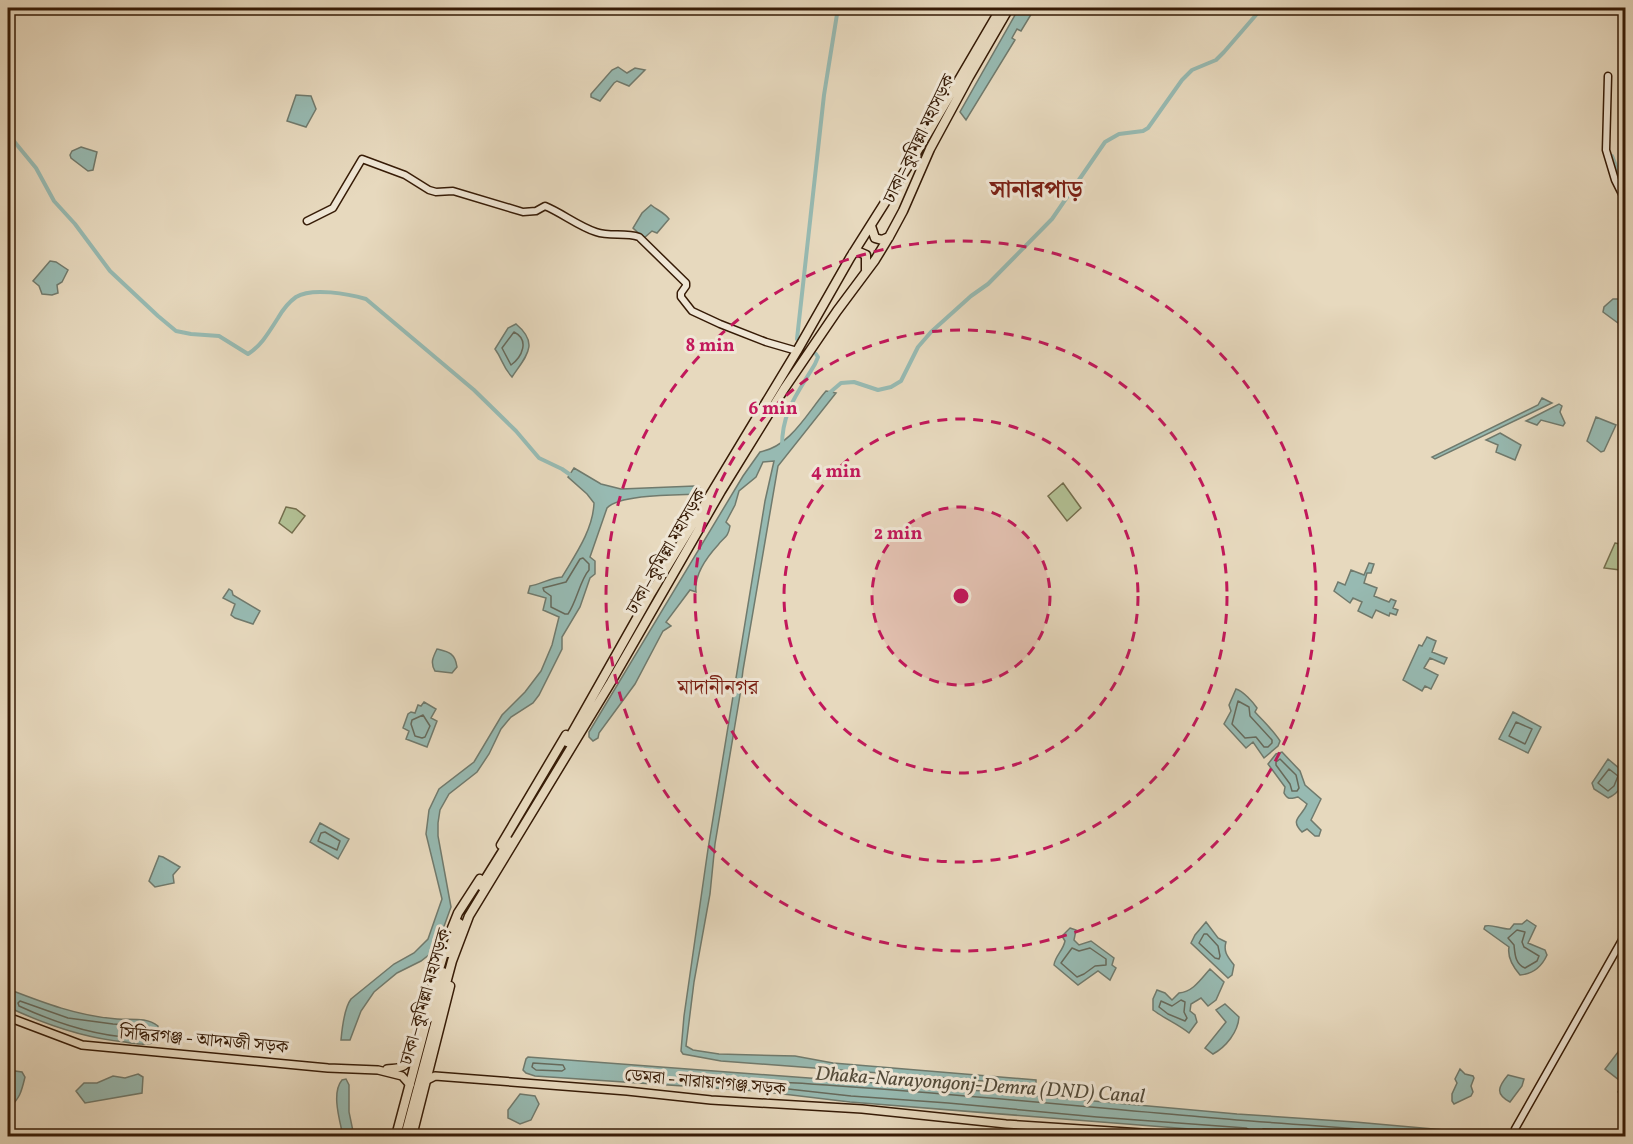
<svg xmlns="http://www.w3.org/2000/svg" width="1633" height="1144" viewBox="0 0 1633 1144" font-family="Vollkorn,'Noto Serif Bengali',serif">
  <rect width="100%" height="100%" fill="#e7d9be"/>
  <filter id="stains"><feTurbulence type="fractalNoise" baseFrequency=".00333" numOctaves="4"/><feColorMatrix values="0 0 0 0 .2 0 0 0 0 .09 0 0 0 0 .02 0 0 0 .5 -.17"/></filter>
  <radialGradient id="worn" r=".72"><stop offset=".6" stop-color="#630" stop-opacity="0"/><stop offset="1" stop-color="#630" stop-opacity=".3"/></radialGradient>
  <!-- green -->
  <path fill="#b2c094" stroke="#746e4d" stroke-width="1.5" d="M 1063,483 L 1081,508 L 1067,521 L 1048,496 Z
    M 286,507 L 296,509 L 305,516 L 292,533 L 279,523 Z
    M 1615,543 L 1625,545 L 1625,577 L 1620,570 L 1604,568 Z"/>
  <!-- water -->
  <path fill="#97bab2" stroke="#707a6d" stroke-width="1.5" d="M 1019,8 L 1035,8 L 1021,31 L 1017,29 L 1012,38 L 1015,40 L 966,120 L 960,112 Z
    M 618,67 L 627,73 L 635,68 L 645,70 L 629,86 L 617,81 L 614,83 L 600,101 L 591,97 L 591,94 L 612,70 Z
    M 296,95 L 311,96 L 316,109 L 306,127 L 287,121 Z
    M 81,147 L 97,152 L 93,170 L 88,171 L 71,158 L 70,155 L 72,151 Z
    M 651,205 C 657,210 665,213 669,219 L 657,233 L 652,231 L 644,238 L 633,228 L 642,213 Z
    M 50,261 L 56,262 L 68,270 L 62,282 L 57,285 L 58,293 L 52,295 L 42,294 L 39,286 L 33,281 Z
    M 1613,299 L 1619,299 L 1625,303 L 1624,323 L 1618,323 L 1603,312 L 1604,307 Z
    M 516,324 C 540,344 526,356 512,377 C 502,366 503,360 495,349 L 508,328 Z
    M 826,391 L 836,393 L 778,466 L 743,670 L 740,695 L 715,844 L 710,894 L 694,982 L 686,1046 L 693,1050 L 719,1054 L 795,1056 L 833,1063 L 1036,1080 L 1036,1087 L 984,1081 L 721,1061 L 683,1054 L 681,1051 L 684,1016 L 708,849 L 765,501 L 774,461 L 763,462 L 756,477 L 739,491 L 735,505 L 726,522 L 730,526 C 728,538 724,537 718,545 C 707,557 694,575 696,592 L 690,590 L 666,622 L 671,626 L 663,631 L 635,684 L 599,733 L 598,738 L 593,741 L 589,737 L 589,732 L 743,476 L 760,452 C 791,446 807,413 826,391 Z
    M 1542,398 L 1552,403 L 1435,459 L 1432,457 L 1538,405 Z
    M 1559,404 L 1562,406 L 1560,412 L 1565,423 L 1563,426 L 1541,420 L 1537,425 L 1526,421 Z
    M 1596,417 L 1616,425 L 1604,451 L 1601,452 L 1587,441 Z
    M 1500,433 L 1521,445 L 1515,460 L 1496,452 L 1498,445 L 1486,440 Z
    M 574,468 L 601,484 L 621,489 L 695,486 L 699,487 L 702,491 L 698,494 C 678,495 620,494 607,508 L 590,557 L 595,561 L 595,574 L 590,578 L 580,607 L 562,637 L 562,649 L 539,695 L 533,703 L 511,717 L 501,729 L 489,754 L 477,772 L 449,794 L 440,810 L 438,823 L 438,836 L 451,907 L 438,943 L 430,954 L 421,961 L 397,973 L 374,992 L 361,1011 L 350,1040 L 341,1040 C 342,1029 345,1007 351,999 L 394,964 L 414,953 L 428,939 L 442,899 L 426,834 L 429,810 L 439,789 L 474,762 L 502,715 L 525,692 L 541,671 L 552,645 L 559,617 L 543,610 L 546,598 L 528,593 L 530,586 C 541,584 550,578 562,577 C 575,555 593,530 594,503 L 587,494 L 568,477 Z
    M 1369,563 L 1374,564 L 1371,573 L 1367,573 L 1364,583 L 1377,588 L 1374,596 L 1389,602 L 1391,599 L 1396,601 L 1393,608 L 1398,610 L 1396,615 L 1390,613 L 1389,616 L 1376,610 L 1372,618 L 1358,611 L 1362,602 L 1353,598 L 1350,603 L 1334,591 L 1338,582 L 1345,585 L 1351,570 L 1364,575 Z
    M 229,589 L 232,591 L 233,595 L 260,611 L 253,624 L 235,618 L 231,615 L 235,604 L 223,598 Z
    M 1427,637 L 1436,641 L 1432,652 L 1447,658 L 1444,664 L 1430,658 L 1424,668 L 1438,675 L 1431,689 L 1425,686 L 1422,691 L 1403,680 L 1419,645 L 1422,646 Z
    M 437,649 C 449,652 455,653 457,667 L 452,673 L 435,671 C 430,663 433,657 437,649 Z
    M 1236,689 C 1243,691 1253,702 1257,708 L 1255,712 C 1264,722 1273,730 1280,741 L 1278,746 L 1264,758 L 1253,742 L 1246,748 L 1224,724 L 1231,711 L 1229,705 Z
    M 424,702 L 436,709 L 431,718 L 437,721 L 427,747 L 406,739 L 409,731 L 403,728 L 408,714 L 411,712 L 415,713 L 418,705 L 421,706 Z
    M 1513,712 L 1541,727 L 1528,753 L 1499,739 Z
    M 1282,752 L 1300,771 L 1305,785 L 1321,799 L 1311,820 L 1321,830 L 1319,836 L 1315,836 L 1307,829 L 1302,832 C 1289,819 1302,817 1307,804 L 1298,797 C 1292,798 1288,801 1284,793 L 1285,787 L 1268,764 L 1276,754 Z
    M 1608,759 L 1619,768 L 1625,764 C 1626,778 1622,792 1608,798 L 1594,789 L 1592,783 Z
    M 320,823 L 349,839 L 338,859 L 310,842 Z
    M 159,856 L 163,857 L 180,867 L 173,875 L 174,883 L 155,887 L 149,881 Z
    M 1527,920 L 1536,926 L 1528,943 L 1545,950 L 1547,955 C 1542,966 1533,974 1520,975 C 1513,967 1507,958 1509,947 L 1484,929 L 1485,926 C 1492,924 1501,929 1510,929 L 1514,924 L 1522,924 Z
    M 1206,922 L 1218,938 L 1226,942 C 1223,952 1228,957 1234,965 L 1232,975 L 1228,978 L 1191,943 L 1195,935 Z
    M 1070,928 L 1076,930 L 1074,940 L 1079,945 L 1091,941 L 1114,958 L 1112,965 L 1116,968 L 1110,980 L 1098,971 L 1078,985 L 1054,965 C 1055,956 1063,951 1065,941 L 1062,936 Z
    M 1210,969 L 1224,982 L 1216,1000 L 1208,1006 L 1201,998 L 1191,1004 L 1190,1011 L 1195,1015 L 1197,1022 L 1189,1033 C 1178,1024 1165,1019 1153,1010 L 1153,999 L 1157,990 L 1165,993 L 1172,1000 L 1179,993 C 1193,992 1201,979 1210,969 Z
    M 8,989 C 44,1003 78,1016 117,1019 C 132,1020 146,1017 158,1026 L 157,1041 C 147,1046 136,1044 125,1042 C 83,1038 46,1025 8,1007 Z
    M 1225,1004 L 1239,1017 C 1238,1032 1226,1047 1213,1054 L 1205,1048 L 1226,1022 L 1216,1010 Z
    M 1618,1052 L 1625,1058 L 1625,1098 L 1618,1092 L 1624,1084 L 1605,1069 Z
    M 528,1057 L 983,1091 L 1237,1114 L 1355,1122 L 1512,1136 L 1277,1136 L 850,1102 L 757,1091 L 535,1076 L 526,1073 L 523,1070 L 526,1059 Z
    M 1460,1069 L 1465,1074 L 1473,1076 L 1474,1078 L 1471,1086 L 1473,1092 L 1471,1096 L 1454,1104 L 1452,1101 L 1452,1094 L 1457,1083 L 1455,1079 Z
    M 8,1070 L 22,1072 L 25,1077 C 21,1094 20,1097 8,1110 Z
    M 138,1074 L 143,1077 L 142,1093 L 85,1103 L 76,1091 L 84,1083 L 97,1083 L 113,1076 L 125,1078 Z
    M 1508,1075 L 1524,1079 L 1522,1086 L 1510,1102 C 1495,1094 1498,1087 1508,1075 Z
    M 346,1079 L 349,1085 L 349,1112 L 354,1136 L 343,1136 C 340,1121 331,1093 342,1080 Z
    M 520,1094 L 535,1096 L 539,1104 L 531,1120 L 520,1124 L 508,1118 L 508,1110 Z"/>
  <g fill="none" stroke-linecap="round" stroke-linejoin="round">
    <!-- shore -->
    <path stroke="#666a5c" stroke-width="1.5" d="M 514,332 C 530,340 522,357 511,365 L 502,348 Z
      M 583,558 L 589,564 L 589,570 C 580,580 577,601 568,614 L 565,614 L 551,607 L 551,596 L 544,591 L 543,588 L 566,582 L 580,559 Z
      M 1238,701 L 1249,707 L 1250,716 L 1272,740 L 1272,743 L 1268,747 L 1264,747 L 1256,737 L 1245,738 L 1232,724 Z
      M 423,715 L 430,726 L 425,737 L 422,738 L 415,736 L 411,724 L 412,720 Z
      M 1516,722 L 1532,729 L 1525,744 L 1509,736 Z
      M 1280,759 L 1296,775 L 1299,788 L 1297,791 L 1292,791 L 1290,784 L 1276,765 L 1276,762 Z
      M 1609,769 L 1618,776 L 1614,786 L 1608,791 L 1598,783 Z
      M 325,832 L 340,841 L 337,850 L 318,841 L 321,833 Z
      M 1517,930 L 1525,932 L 1522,942 L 1524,947 L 1539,956 L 1537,961 L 1525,968 C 1515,964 1515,954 1514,945 L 1508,938 Z
      M 1204,934 L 1207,934 L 1218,946 L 1220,956 L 1219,959 L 1215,958 L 1199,943 Z
      M 1072,948 L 1079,951 L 1090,948 L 1106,959 L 1106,965 L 1095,966 L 1084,974 L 1077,977 L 1061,963 Z
      M 1181,1000 L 1185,1002 L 1184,1012 L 1187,1018 L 1185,1021 L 1168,1014 L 1159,1007 L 1161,1001 L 1172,1006 Z
      M 20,1001 L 68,1018 L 113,1024 L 145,1026 L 152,1029 L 152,1036 L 149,1038 C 104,1039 60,1025 19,1006 L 18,1003 Z
      M 533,1063 L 563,1065 L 565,1069 L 562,1071 L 536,1070 L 532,1067 Z
      M 694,1075 L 737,1078 L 739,1081 L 736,1084 L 693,1081 L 691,1078 Z
      M 1253,1136 L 1251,1131 L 1246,1128 L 1097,1117 L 948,1103 L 851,1096 L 779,1088 L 776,1084 L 780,1082 C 917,1090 1054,1104 1192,1116 C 1276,1124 1361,1128 1445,1136
      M 1260,1136 L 1260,1131 L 1263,1129 L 1366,1136"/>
    <!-- canal -->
    <path stroke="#97bab2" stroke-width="4" d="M 8,134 L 36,168 L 54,201 L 75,224 L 110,271 L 158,316 L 176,331 L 191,334 L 219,336 L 248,354 C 261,346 269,332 278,318 C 282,311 289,302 296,297 C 312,287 349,294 366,299 L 474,390 L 516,431 L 539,458 L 562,469 L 572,476
      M 1612,156 L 1626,191
      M 797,339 L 824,95 L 838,8
      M 827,395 L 841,383 L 854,382 L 878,390 L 891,387 L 901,381 L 918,347 L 931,332 L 971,296 L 988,284 L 1052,219 L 1105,142 L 1119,134 L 1143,131 L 1148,128 L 1182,80 L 1192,70 L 1216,60 L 1224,52 L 1262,8
      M 782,446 C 782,411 798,393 815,364 L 818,357 L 816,354"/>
    <defs>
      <path id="secondary" d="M 1608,76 L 1606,150 L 1615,180 L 1626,202
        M 307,221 L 333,208 L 362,159 L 405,175 L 429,190 L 436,192 L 453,191 L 523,212 L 536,211 L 545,206 C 562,213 578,226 596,232 C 610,237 625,232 639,237 L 686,283 L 686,286 L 681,293 L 681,297 L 692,311 L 720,324 L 766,342 L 797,351
        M 1515,1129 L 1626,933"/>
      <path id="primary" d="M 8,1017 L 82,1045 L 328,1068 L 378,1070 L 402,1076 L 410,1085
        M 387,1069 C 392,1068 401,1069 405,1065 C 415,1057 431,990 435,975 L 438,973
        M 427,1080 L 435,1076 L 627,1091 L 711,1100 L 862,1109 L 1006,1124 L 1188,1136"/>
      <path id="highway" d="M 871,226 L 875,238 L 882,240 L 889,237
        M 853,253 L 859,252 L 866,255 L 866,270
        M 567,742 L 650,595 L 797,351 L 850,258 L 915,155 L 1001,8
        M 501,845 L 566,735
        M 481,886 L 509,841
        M 452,928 L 458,913 L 480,879
        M 448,953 L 459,923
        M 437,976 L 446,946
        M 430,1017 L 443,972
        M 396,1136 L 429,1012
        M 405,1136 L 452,961 L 469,916 L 611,682 L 721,491 L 784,389 L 837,311 L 875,260 L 889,237 L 903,211 L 930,149 L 969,77 L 1009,8
        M 412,1136 L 450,986"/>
    </defs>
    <!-- secondary casing -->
    <use href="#secondary" stroke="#361b06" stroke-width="9"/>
    <!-- primary casing -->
    <use href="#primary" stroke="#361b06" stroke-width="10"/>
    <!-- highway casing -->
    <use href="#highway" stroke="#361b06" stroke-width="11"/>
    <!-- secondary -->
    <use href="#secondary" stroke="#efe6d5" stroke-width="6"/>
    <!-- primary -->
    <use href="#primary" stroke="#e7d9be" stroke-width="7"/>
    <!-- highway -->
    <use href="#highway" stroke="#e7d9be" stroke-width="8"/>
  </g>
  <!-- distance rings -->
  <circle cx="961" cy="596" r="89" fill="#c2185b" fill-opacity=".12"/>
  <g fill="none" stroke="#c2185b" stroke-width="3" stroke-dasharray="10 8">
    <circle cx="961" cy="596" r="89"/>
    <circle cx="961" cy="596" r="177"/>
    <circle cx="961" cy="596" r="266"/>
    <circle cx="961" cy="596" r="355"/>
  </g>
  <g text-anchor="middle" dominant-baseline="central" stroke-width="6" stroke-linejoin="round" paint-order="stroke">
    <!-- street labels -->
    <g font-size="18" fill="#361b06" stroke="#efe6d5">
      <text transform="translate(920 139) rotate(-64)">ঢাকা–কুমিল্লা মহাসড়ক</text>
      <text transform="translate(667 552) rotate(-60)">ঢাকা–কুমিল্লা মহাসড়ক</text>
      <text transform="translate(426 997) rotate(-74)">ঢাকা–কুমিল্লা মহাসড়ক</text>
      <text transform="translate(204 1041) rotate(5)">সিদ্ধিরগঞ্জ - আদমজী সড়ক</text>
      <text transform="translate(705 1083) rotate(5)">ডেমরা - নারায়ণগঞ্জ সড়ক</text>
    </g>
    <!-- water labels -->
    <g font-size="20" font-style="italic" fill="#534b3a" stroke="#efe6d5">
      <text transform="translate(980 1086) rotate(4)">Dhaka-Narayongonj-Demra (DND) Canal</text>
    </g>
    <!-- quarter labels -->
    <g font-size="21" fill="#7a1f14" stroke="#efe6d5">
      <text x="718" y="688">মাদানীনগর</text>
    </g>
    <!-- district labels -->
    <g font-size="24" font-weight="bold" fill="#7a1f14" stroke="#efe6d5">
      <text x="1036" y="191">সানারপাড়</text>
    </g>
  </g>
  <circle cx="961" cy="596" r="9" fill="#c2185b" stroke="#efe6d5" stroke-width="3"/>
  <g font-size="18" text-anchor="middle" font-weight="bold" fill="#c2185b" stroke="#efe6d5" stroke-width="6" stroke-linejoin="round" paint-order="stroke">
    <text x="710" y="351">8 min</text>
    <text x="773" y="414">6 min</text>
    <text x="836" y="477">4 min</text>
    <text x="898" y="539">2 min</text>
  </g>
  <!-- margin -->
  <rect width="1633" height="1144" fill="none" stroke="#e7d9be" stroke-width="30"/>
  <rect x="9" y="9" width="1615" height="1126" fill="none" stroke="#361b06" stroke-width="3"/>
  <rect x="15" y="15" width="1603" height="1114" fill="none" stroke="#361b06" stroke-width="1.5"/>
  <rect width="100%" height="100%" filter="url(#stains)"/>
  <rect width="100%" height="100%" fill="url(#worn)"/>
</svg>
